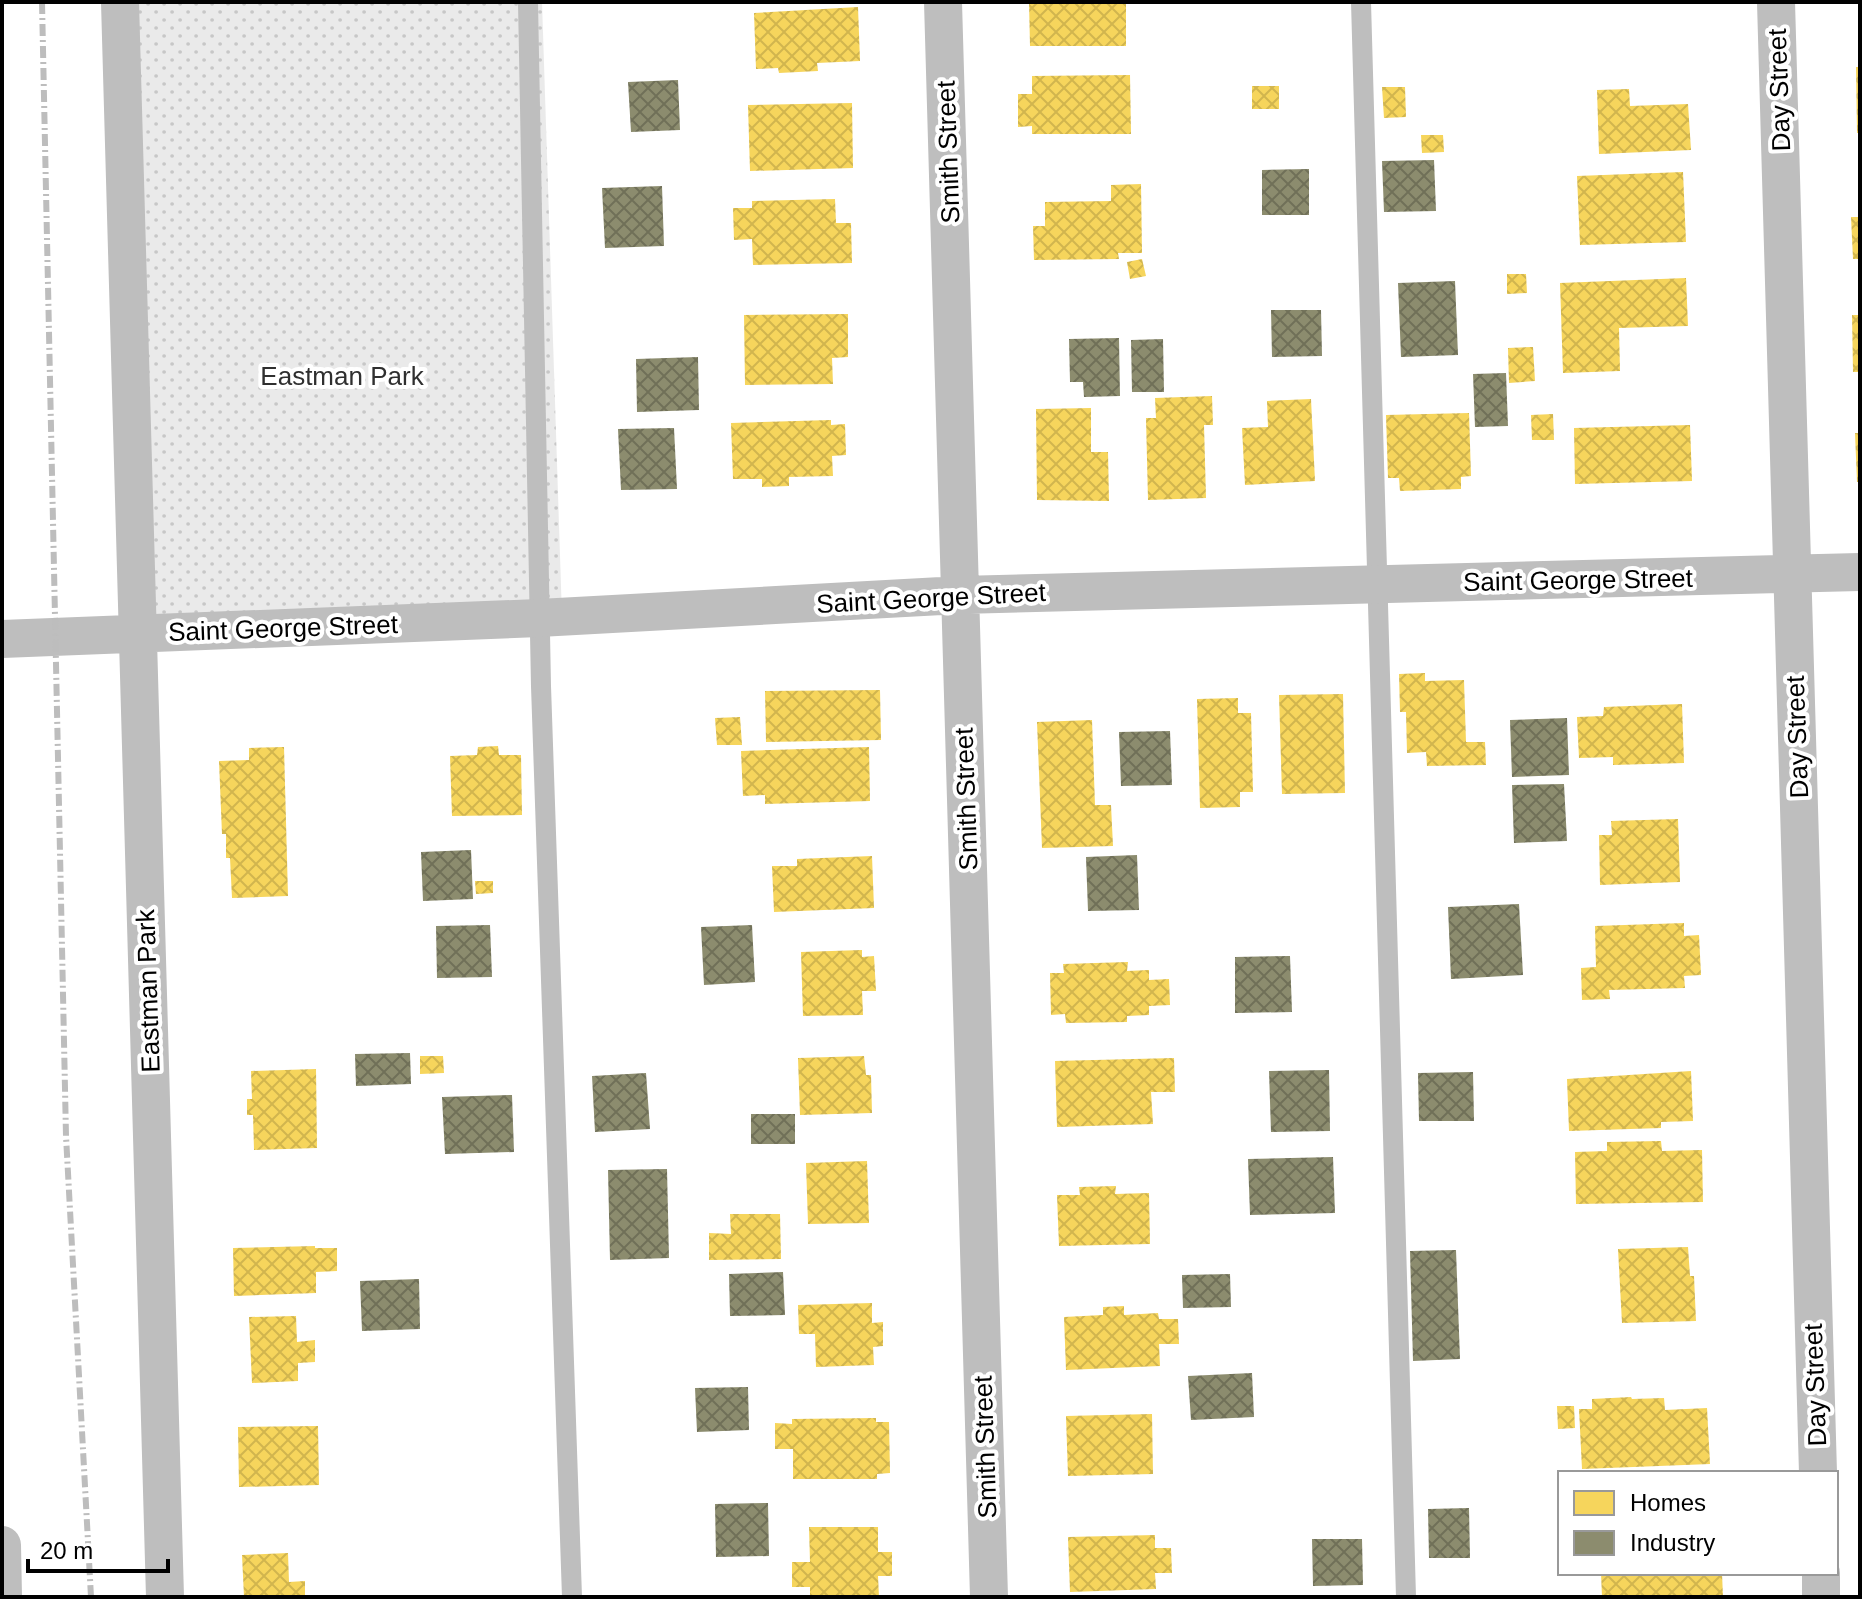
<svg xmlns="http://www.w3.org/2000/svg" width="1862" height="1599" viewBox="0 0 1862 1599" font-family="Helvetica,sans-serif">
  <defs>
    <pattern id="park-dots" width="8" height="8" patternUnits="userSpaceOnUse" patternTransform="scale(2)"><rect width="8" height="8" fill="#eaeaea"/><path d="M2 2h.1M6 6h.1" fill="none" stroke="#c7c7c7" stroke-width="1.8" stroke-linecap="round"/></pattern>
    <pattern id="homes-cross-hatch" width="8" height="8" patternUnits="userSpaceOnUse" patternTransform="scale(2)"><rect width="8" height="8" fill="#f6d55c"/><path d="M0 0l8 8M0 8l8-8" fill="none" stroke="#d1b54e"/></pattern>
    <pattern id="industry-cross-hatch" width="8" height="8" patternUnits="userSpaceOnUse" patternTransform="scale(2)"><rect width="8" height="8" fill="#8c8c6e"/><path d="M0 0l8 8M0 8l8-8" fill="none" stroke="#707058"/></pattern>
  </defs>
  <rect width="100%" height="100%" fill="#fff"/>
  <!-- park -->
  <path fill="url(#park-dots)" d="M 120,2 L 542,2 L 562,617 L 138,634 Z"/>
  <!-- homes -->
  <path fill="url(#homes-cross-hatch)" d="M 1029,2 L 1126,2 L 1126,46 L 1030,46 Z
    M 858,7 L 860,61 L 817,63 L 818,71 L 779,73 L 778,68 L 756,69 L 754,13 Z
    M 1856,67 L 1860,67 L 1860,133 L 1857,133 Z
    M 1130,75 L 1131,134 L 1032,134 L 1032,126 L 1018,127 L 1018,94 L 1032,94 L 1032,76 Z
    M 1252,86 L 1279,86 L 1279,109 L 1252,109 Z
    M 1382,87 L 1405,87 L 1406,117 L 1384,118 Z
    M 1629,89 L 1630,106 L 1688,104 L 1691,150 L 1599,154 L 1597,90 Z
    M 852,103 L 853,168 L 750,171 L 748,105 Z
    M 1421,135 L 1443,135 L 1444,152 L 1422,153 Z
    M 1683,172 L 1686,242 L 1580,245 L 1577,176 Z
    M 1141,184 L 1142,253 L 1118,253 L 1119,259 L 1034,260 L 1033,226 L 1045,226 L 1045,202 L 1111,201 L 1111,185 Z
    M 835,199 L 836,223 L 851,223 L 852,263 L 753,265 L 752,239 L 734,240 L 733,208 L 752,208 L 752,201 Z
    M 1851,217 L 1860,217 L 1860,259 L 1853,259 Z
    M 1142,259 L 1146,276 L 1130,279 L 1127,262 Z
    M 1507,274 L 1526,274 L 1527,293 L 1507,294 Z
    M 1686,278 L 1688,326 L 1619,328 L 1620,371 L 1563,373 L 1560,283 Z
    M 848,314 L 848,357 L 832,358 L 833,384 L 745,385 L 744,315 Z
    M 1852,315 L 1860,315 L 1860,372 L 1853,372 Z
    M 1533,347 L 1535,381 L 1509,383 L 1508,348 Z
    M 1212,396 L 1213,425 L 1204,425 L 1206,498 L 1148,500 L 1146,418 L 1156,418 L 1155,398 Z
    M 1311,399 L 1315,481 L 1245,485 L 1242,428 L 1268,427 L 1267,401 Z
    M 1091,408 L 1091,452 L 1108,452 L 1109,501 L 1037,500 L 1036,409 Z
    M 1469,413 L 1471,476 L 1461,477 L 1461,489 L 1400,491 L 1399,478 L 1388,478 L 1386,415 Z
    M 1553,414 L 1554,440 L 1532,440 L 1531,415 Z
    M 831,420 L 831,425 L 845,424 L 846,455 L 832,456 L 833,476 L 789,477 L 789,486 L 762,487 L 762,479 L 733,479 L 731,423 Z
    M 1690,425 L 1692,481 L 1575,484 L 1574,428 Z
    M 1855,433 L 1860,433 L 1860,482 L 1857,482 Z
    M 1425,673 L 1425,681 L 1464,680 L 1466,742 L 1485,742 L 1486,765 L 1427,766 L 1426,752 L 1407,753 L 1406,712 L 1400,712 L 1399,674 Z
    M 880,690 L 881,740 L 766,742 L 765,691 Z
    M 1343,694 L 1345,793 L 1282,794 L 1279,695 Z
    M 1238,698 L 1238,713 L 1251,713 L 1253,792 L 1240,792 L 1240,807 L 1200,808 L 1197,699 Z
    M 1682,704 L 1684,763 L 1613,765 L 1613,757 L 1579,758 L 1577,717 L 1603,716 L 1604,707 Z
    M 740,717 L 742,745 L 717,745 L 715,718 Z
    M 1092,720 L 1095,805 L 1111,805 L 1113,846 L 1042,848 L 1037,722 Z
    M 498,746 L 499,755 L 521,755 L 522,815 L 452,816 L 450,756 L 477,755 L 478,747 Z
    M 284,747 L 288,896 L 232,898 L 230,858 L 226,858 L 226,834 L 222,834 L 219,761 L 249,760 L 249,748 Z
    M 869,747 L 870,801 L 765,804 L 765,795 L 743,796 L 741,751 Z
    M 1678,819 L 1680,882 L 1600,885 L 1599,835 L 1612,835 L 1611,821 Z
    M 872,856 L 874,908 L 774,912 L 772,866 L 797,866 L 797,859 Z
    M 475,881 L 493,881 L 493,893 L 476,894 Z
    M 1684,923 L 1684,936 L 1699,935 L 1701,975 L 1684,976 L 1685,988 L 1609,990 L 1610,999 L 1582,1000 L 1581,968 L 1596,967 L 1595,926 Z
    M 862,950 L 862,957 L 874,956 L 876,991 L 862,991 L 863,1015 L 803,1016 L 801,952 Z
    M 1128,962 L 1127,971 L 1149,970 L 1149,980 L 1169,979 L 1170,1005 L 1149,1006 L 1149,1015 L 1127,1016 L 1127,1022 L 1066,1023 L 1065,1014 L 1051,1015 L 1050,973 L 1064,973 L 1063,964 Z
    M 420,1056 L 443,1056 L 444,1073 L 420,1074 Z
    M 864,1056 L 866,1075 L 871,1075 L 872,1113 L 800,1115 L 798,1058 Z
    M 1174,1058 L 1175,1092 L 1151,1092 L 1153,1124 L 1057,1127 L 1055,1061 Z
    M 316,1069 L 317,1148 L 254,1150 L 253,1115 L 247,1115 L 247,1099 L 252,1099 L 251,1071 Z
    M 1691,1071 L 1693,1121 L 1661,1122 L 1661,1128 L 1569,1131 L 1567,1079 Z
    M 1661,1141 L 1662,1151 L 1702,1150 L 1703,1202 L 1576,1204 L 1575,1152 L 1607,1151 L 1607,1142 Z
    M 867,1161 L 869,1223 L 808,1224 L 806,1163 Z
    M 1116,1186 L 1115,1194 L 1149,1193 L 1150,1244 L 1059,1246 L 1057,1195 L 1080,1195 L 1079,1187 Z
    M 730,1214 L 780,1214 L 781,1259 L 709,1260 L 709,1233 L 731,1234 Z
    M 315,1246 L 315,1248 L 337,1248 L 337,1271 L 316,1272 L 316,1293 L 234,1296 L 233,1248 Z
    M 1688,1247 L 1690,1276 L 1694,1276 L 1696,1321 L 1622,1323 L 1618,1249 Z
    M 872,1303 L 872,1323 L 883,1322 L 883,1346 L 873,1347 L 874,1365 L 816,1367 L 815,1334 L 799,1334 L 798,1305 Z
    M 1124,1306 L 1124,1315 L 1158,1313 L 1159,1319 L 1178,1319 L 1179,1344 L 1159,1344 L 1160,1366 L 1066,1370 L 1064,1317 L 1103,1315 L 1103,1307 Z
    M 296,1316 L 297,1342 L 315,1340 L 315,1362 L 298,1363 L 298,1381 L 252,1383 L 249,1317 Z
    M 1631,1397 L 1632,1399 L 1664,1398 L 1665,1410 L 1707,1408 L 1710,1464 L 1582,1469 L 1579,1409 L 1592,1409 L 1592,1399 Z
    M 1557,1406 L 1574,1406 L 1575,1428 L 1558,1429 Z
    M 1152,1414 L 1153,1474 L 1068,1476 L 1066,1416 Z
    M 876,1418 L 876,1422 L 889,1422 L 890,1473 L 877,1474 L 877,1479 L 793,1479 L 793,1449 L 775,1449 L 775,1423 L 792,1424 L 792,1419 Z
    M 318,1426 L 319,1485 L 239,1487 L 238,1427 Z
    M 809,1527 L 878,1527 L 878,1552 L 892,1552 L 892,1576 L 878,1576 L 879,1597 L 810,1597 L 810,1587 L 792,1587 L 792,1562 L 810,1562 Z
    M 1155,1535 L 1155,1548 L 1171,1548 L 1172,1573 L 1155,1573 L 1156,1589 L 1070,1592 L 1068,1537 Z
    M 288,1553 L 289,1582 L 305,1581 L 305,1597 L 244,1597 L 242,1555 Z
    M 1601,1573 L 1722,1573 L 1723,1597 L 1602,1597 Z"/>
  <!-- industry -->
  <path fill="url(#industry-cross-hatch)" d="M 678,80 L 680,130 L 631,132 L 628,82 Z
    M 1434,160 L 1436,211 L 1384,212 L 1382,161 Z
    M 1309,169 L 1309,215 L 1262,215 L 1262,170 Z
    M 662,186 L 664,246 L 605,248 L 602,188 Z
    M 1455,281 L 1458,355 L 1401,357 L 1398,283 Z
    M 1271,310 L 1321,310 L 1322,356 L 1272,357 Z
    M 1119,338 L 1120,396 L 1084,397 L 1083,382 L 1070,382 L 1069,339 Z
    M 1163,339 L 1164,392 L 1132,392 L 1131,340 Z
    M 698,357 L 699,410 L 637,412 L 636,359 Z
    M 1506,373 L 1508,426 L 1475,427 L 1473,374 Z
    M 674,428 L 677,489 L 621,490 L 618,429 Z
    M 1567,718 L 1569,775 L 1512,777 L 1510,720 Z
    M 1170,731 L 1172,785 L 1121,786 L 1119,732 Z
    M 1564,784 L 1567,841 L 1514,843 L 1512,785 Z
    M 471,850 L 473,899 L 423,901 L 421,852 Z
    M 1137,855 L 1139,910 L 1088,911 L 1086,857 Z
    M 1519,904 L 1523,975 L 1451,979 L 1448,907 Z
    M 490,925 L 492,977 L 437,978 L 436,926 Z
    M 752,925 L 755,982 L 704,985 L 701,927 Z
    M 1290,956 L 1292,1012 L 1235,1013 L 1235,957 Z
    M 410,1053 L 411,1084 L 356,1086 L 355,1054 Z
    M 1329,1070 L 1330,1131 L 1271,1132 L 1269,1071 Z
    M 1473,1072 L 1474,1121 L 1419,1121 L 1418,1073 Z
    M 646,1073 L 650,1129 L 595,1132 L 592,1076 Z
    M 512,1095 L 514,1152 L 445,1154 L 442,1097 Z
    M 751,1114 L 795,1114 L 795,1144 L 751,1144 Z
    M 1333,1157 L 1335,1213 L 1250,1215 L 1248,1159 Z
    M 667,1169 L 669,1258 L 610,1260 L 608,1170 Z
    M 1456,1250 L 1460,1359 L 1413,1361 L 1410,1251 Z
    M 783,1272 L 785,1315 L 730,1316 L 729,1274 Z
    M 1230,1274 L 1231,1307 L 1183,1308 L 1182,1275 Z
    M 419,1279 L 420,1329 L 362,1331 L 360,1281 Z
    M 1252,1373 L 1254,1417 L 1191,1420 L 1188,1376 Z
    M 748,1387 L 749,1430 L 697,1432 L 695,1388 Z
    M 768,1503 L 769,1556 L 716,1557 L 715,1504 Z
    M 1469,1508 L 1470,1558 L 1429,1558 L 1428,1509 Z
    M 1312,1539 L 1362,1539 L 1363,1585 L 1313,1586 Z"/>
  <g fill="none" stroke-linecap="round" stroke-linejoin="round">
    <!-- service -->
    <path stroke="#bebebe" stroke-width="20" d="M 528,2 L 541,686 L 572,1597
      M 1361,2 L 1406,1597"/>
    <!-- minor -->
    <path stroke="#bebebe" stroke-width="38" d="M 120,2 L 165,1597
      M 943,2 L 989,1597
      M 1776,2 L 1818,1473
      M 2,639 L 539,618 L 960,595 L 1860,572
      M 2,1545 L 3,1597
      M 1821,1573 L 1821,1597"/>
    <!-- rail -->
    <path stroke="#bdbdbd" stroke-width="6" stroke-dasharray="12 4 2 4" stroke-linecap="butt" d="M 42,2 L 66,1136 L 91,1597"/>
  </g>
  <g text-anchor="middle" dominant-baseline="central" stroke-width="8" stroke-linejoin="round" paint-order="stroke">
    <!-- street labels -->
    <g font-size="26" fill="#000" stroke="#fff">
      <text transform="translate(1779 90) rotate(-92)">Day Street</text>
      <text transform="translate(948 152) rotate(-92)">Smith Street</text>
      <text transform="translate(1578 580) rotate(-1)">Saint George Street</text>
      <text transform="translate(931 598) rotate(-3)">Saint George Street</text>
      <text transform="translate(283 628) rotate(-2)">Saint George Street</text>
      <text transform="translate(1797 737) rotate(-92)">Day Street</text>
      <text transform="translate(966 799) rotate(-92)">Smith Street</text>
      <text transform="translate(148 991) rotate(-92)">Eastman Park</text>
      <text transform="translate(1815 1385) rotate(-92)">Day Street</text>
      <text transform="translate(985 1447) rotate(-92)">Smith Street</text>
    </g>
    <!-- park labels -->
    <g font-size="26" fill="#2f2f2f" stroke="#fff">
      <text x="342" y="376">Eastman Park</text>
    </g>
  </g>
  <!-- border -->
  <rect width="1862" height="1599" fill="none" stroke="#000000" stroke-width="8"/>
  <!-- legend -->
  <rect x="1558" y="1471" width="280" height="104" fill="#ffffff" stroke="#999999" stroke-width="2"/>
  <rect x="1574" y="1491" width="40" height="24" fill="#f6d55c" stroke="#999999" stroke-width="2"/>
  <text x="1630" y="1511" font-size="24" fill="#000000">Homes</text>
  <rect x="1574" y="1531" width="40" height="24" fill="#8c8c6e" stroke="#999999" stroke-width="2"/>
  <text x="1630" y="1551" font-size="24" fill="#000000">Industry</text>
  <!-- scale -->
  <path d="M28 1559v12h140v-12" fill="none" stroke="#000000" stroke-width="4"/>
  <text x="40" y="1559" font-size="24" fill="#000000" stroke="#ffffff" stroke-width="6" paint-order="stroke">20 m</text>
</svg>
